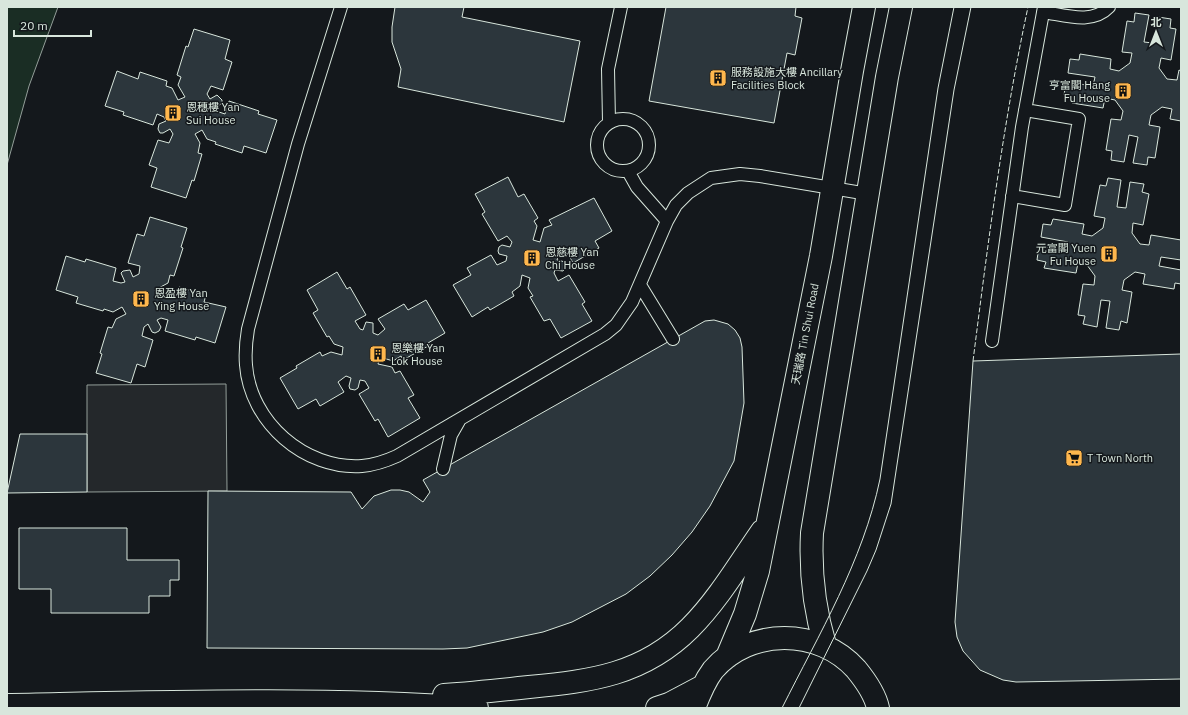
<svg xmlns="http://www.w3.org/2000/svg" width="1188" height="715" viewBox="0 0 1188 715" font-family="'IBM Plex Sans','Noto Sans SC',sans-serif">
  <rect width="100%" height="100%" fill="#14181c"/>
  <!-- green -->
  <path fill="#1a2d24" stroke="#939e99" d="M 7,7 L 58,7 L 29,86 L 7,165 Z"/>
  <!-- parking -->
  <path fill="#24282b" stroke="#939e99" d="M 226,384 L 227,491 L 87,492 L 87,385 Z"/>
  <!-- building -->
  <path fill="#2c363c" stroke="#d8e6dc" d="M 395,7 L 464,7 L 462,17 L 580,41 L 564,122 L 398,87 L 401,69 L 392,42 L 392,27 Z
    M 666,7 L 796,7 L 795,16 L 802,18 L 795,55 L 787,53 L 774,123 L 649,101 Z
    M 1135,13 L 1149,15 L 1144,42 L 1153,43 L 1158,17 L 1171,19 L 1170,28 L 1176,29 L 1171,60 L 1161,58 L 1159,68 L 1167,79 L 1177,80 L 1179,70 L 1181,71 L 1181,121 L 1170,119 L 1172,109 L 1162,107 L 1151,115 L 1149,125 L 1160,127 L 1155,158 L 1148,157 L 1147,165 L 1133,163 L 1138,137 L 1129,135 L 1124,162 L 1111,160 L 1112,151 L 1106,150 L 1111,119 L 1121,120 L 1123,111 L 1115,100 L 1105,98 L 1103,108 L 1072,103 L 1073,97 L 1064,95 L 1066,82 L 1093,86 L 1095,77 L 1068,73 L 1070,59 L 1079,60 L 1080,54 L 1111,59 L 1110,69 L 1119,71 L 1130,63 L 1132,53 L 1122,52 L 1127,21 L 1134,22 Z
    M 194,29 L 230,40 L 225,59 L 232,62 L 223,90 L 211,86 L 207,94 L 210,99 L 217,95 L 222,100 L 222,103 L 215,108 L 216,111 L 225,114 L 229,101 L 259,111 L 258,114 L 277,120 L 266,153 L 244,146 L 242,153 L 215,144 L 216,142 L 207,139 L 202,130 L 195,134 L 200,143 L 198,153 L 202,154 L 194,181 L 192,180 L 186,198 L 151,187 L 157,168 L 149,165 L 158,140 L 169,143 L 173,134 L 170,129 L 163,133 L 160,133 L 158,129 L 159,124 L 166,121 L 164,117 L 157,114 L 153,125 L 123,115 L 124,112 L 105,106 L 117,71 L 138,79 L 140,72 L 167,81 L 166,86 L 172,88 L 178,100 L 185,97 L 178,85 L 181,77 L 177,75 L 186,46 L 188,47 Z
    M 508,177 L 518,197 L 524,194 L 538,218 L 534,221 L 537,226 L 533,240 L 540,242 L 544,228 L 552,225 L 549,220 L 594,198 L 612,231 L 595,241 L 599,248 L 573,263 L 567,252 L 559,254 L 557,260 L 565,262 L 565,269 L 563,271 L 555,270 L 554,273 L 558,281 L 569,275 L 585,302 L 582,304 L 592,321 L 561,338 L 550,319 L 544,321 L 530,297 L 533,296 L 528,288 L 530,278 L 522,275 L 520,286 L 512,292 L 514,296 L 490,310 L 488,307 L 472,317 L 453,285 L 471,275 L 467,268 L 491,255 L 497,265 L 506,261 L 507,256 L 499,254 L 498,251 L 499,247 L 502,245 L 510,247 L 512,242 L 507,236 L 498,241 L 482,214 L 485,212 L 475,194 Z
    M 1108,178 L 1121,180 L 1117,207 L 1126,208 L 1130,182 L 1144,184 L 1142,192 L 1149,194 L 1143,225 L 1133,223 L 1132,233 L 1140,244 L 1149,245 L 1151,235 L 1181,240 L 1181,260 L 1161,257 L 1159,266 L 1181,270 L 1181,284 L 1175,283 L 1174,289 L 1143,284 L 1145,274 L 1135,272 L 1124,280 L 1122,290 L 1132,292 L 1127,323 L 1121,321 L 1119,330 L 1106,328 L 1110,301 L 1101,300 L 1097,327 L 1083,324 L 1085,316 L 1078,315 L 1083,284 L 1094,285 L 1095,276 L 1087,265 L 1078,263 L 1076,273 L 1044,268 L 1046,262 L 1037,260 L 1039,246 L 1066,251 L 1068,242 L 1041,237 L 1043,224 L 1051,225 L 1053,219 L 1084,224 L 1082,234 L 1092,236 L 1103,228 L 1105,218 L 1094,216 L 1100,185 L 1106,186 Z
    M 150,217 L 187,228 L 181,247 L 183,248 L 174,276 L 170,275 L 168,283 L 155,290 L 159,296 L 171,290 L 177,291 L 179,287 L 206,295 L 204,302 L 226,307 L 215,343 L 196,337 L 195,340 L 165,331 L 168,320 L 161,318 L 157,320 L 161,327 L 159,331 L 155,333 L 152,332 L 148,324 L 144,327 L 142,336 L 153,340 L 145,367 L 137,364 L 131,383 L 96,373 L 102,354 L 100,353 L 108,327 L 112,328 L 116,319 L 126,314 L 122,307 L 113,312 L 104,309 L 103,311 L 76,303 L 78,297 L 56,290 L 66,256 L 85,262 L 86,259 L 116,268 L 113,281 L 121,283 L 125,282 L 121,273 L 123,271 L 130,270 L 133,277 L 139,274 L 140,266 L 128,263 L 137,234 L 144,236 Z
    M 337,272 L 347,289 L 350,287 L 366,315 L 355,321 L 360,329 L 363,330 L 366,322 L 373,323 L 373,333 L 378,335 L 385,329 L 378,319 L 404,304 L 408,310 L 426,300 L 445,333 L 428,343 L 430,345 L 403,360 L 401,356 L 393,361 L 380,357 L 378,364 L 392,367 L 395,373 L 400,371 L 414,395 L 408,398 L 420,418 L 388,437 L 378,419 L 375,421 L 359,394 L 369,388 L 365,381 L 360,380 L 358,388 L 355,390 L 350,389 L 349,386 L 351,378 L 346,376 L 338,382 L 344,392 L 320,406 L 316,399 L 298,409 L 280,378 L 297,368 L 296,366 L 320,352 L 322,356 L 331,352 L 342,355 L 343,347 L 334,344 L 329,336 L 327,337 L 313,313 L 318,310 L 307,290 Z
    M 714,320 L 728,324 L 735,330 L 740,338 L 742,347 L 744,403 L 734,461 L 710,506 L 692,532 L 672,555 L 650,576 L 626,594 L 572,622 L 543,632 L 467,648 L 443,649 L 207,648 L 208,491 L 351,492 L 362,509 L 374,496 L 391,490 L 400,490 L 409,492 L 423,502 L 430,492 L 423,480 L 705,321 Z
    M 1181,354 L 1181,679 L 1016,682 L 1003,680 L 980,670 L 963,651 L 957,637 L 955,622 L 973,361 Z
    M 20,434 L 87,434 L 87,492 L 7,493 Z
    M 19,528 L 127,528 L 127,560 L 179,560 L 179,580 L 170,580 L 170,596 L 149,596 L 149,613 L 51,613 L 51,589 L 19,589 Z"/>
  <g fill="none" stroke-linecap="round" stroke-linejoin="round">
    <defs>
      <path id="lane" d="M 341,7 L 298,144 L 248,329 C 246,341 245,353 246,365 C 250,422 305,470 362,466 C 374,465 386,461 397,456 L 605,334 L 616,325 L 632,302 L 667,221 L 676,205 L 688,193 L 711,178 L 740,174 L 760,176 L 868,194
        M 1043,12 C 1065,15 1092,25 1109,7
        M597 145a26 26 0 1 1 52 0a26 26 0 1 1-52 0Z
        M 609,122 L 608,69 L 621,7
        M 628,171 L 637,187 L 667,221
        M 1012,196 L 1065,205 L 1079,119 L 1025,110
        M 640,285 L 673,339
        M 992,341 L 1022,127 L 1044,7
        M 443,469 L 451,435 L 459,421"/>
      <path id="secondary" d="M 825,645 C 814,608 810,572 812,533 L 887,77 L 901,7
        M 727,657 L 745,614 L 758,571 L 821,256 L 852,71 L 864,7
        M 444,695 C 472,693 501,690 529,687 C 591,681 643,675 690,628 C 718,600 739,564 762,531
        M 7,705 C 164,702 320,697 477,708
        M 657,708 L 669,704 L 703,686
        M 694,708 C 699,695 704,682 713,670 C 750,627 819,628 856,669 C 865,680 875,694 878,708"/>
    </defs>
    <!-- lane casing -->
    <use href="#lane" stroke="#d8e6dc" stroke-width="14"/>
    <!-- secondary casing -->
    <use href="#secondary" stroke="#d8e6dc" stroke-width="24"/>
    <!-- lane -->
    <use href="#lane" stroke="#14181c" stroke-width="12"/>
    <!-- secondary -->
    <use href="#secondary" stroke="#14181c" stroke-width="22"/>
    <!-- tram -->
    <path stroke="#d8e6dc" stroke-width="1" d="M 782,708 C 819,634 863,561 880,479 L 938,88 L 954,7
      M 799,708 L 867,571 L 876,550 L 891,504 L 954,90 L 971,7"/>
    <!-- fence -->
    <path stroke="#d8e6dc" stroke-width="1" stroke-dasharray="5 2" stroke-linecap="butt" d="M 973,361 C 988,243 1003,124 1028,7"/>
  </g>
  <!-- icons -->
  <defs>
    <symbol id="building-square" viewBox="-11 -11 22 22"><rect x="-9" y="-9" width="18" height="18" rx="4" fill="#ffb74d" stroke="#14181c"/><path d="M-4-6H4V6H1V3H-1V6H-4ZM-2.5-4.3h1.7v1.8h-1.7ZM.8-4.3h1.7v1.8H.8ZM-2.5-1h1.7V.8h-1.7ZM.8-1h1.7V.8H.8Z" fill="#111"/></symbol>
    <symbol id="supermarket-square" viewBox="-11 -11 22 22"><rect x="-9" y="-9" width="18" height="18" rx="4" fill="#ffb74d" stroke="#14181c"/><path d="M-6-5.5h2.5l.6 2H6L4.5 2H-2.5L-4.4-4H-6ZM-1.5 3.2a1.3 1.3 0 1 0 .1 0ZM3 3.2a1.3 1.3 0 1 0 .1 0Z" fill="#111"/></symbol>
  </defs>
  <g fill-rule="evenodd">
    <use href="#building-square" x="708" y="68" width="20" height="20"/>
    <use href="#building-square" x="1113" y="81" width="20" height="20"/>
    <use href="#building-square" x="163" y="103" width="20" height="20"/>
    <use href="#building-square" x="1099" y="244" width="20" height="20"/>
    <use href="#building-square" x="522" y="248" width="20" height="20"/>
    <use href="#building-square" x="131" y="289" width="20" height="20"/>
    <use href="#building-square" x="368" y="344" width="20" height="20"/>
    <use href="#supermarket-square" x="1064" y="448" width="20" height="20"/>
  </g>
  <g text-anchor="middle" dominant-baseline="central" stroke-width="3" stroke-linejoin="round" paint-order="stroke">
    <!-- poi labels -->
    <g font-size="11" fill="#d8e6dc" stroke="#14181c" text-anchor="start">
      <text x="731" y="72">服務設施大樓 Ancillary<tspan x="731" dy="13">Facilities Block</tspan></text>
      <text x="1110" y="85" text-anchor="end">亨富閣 Hang<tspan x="1110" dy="13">Fu House</tspan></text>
      <text x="186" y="107">恩穗樓 Yan<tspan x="186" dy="13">Sui House</tspan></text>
      <text x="1096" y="248" text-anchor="end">元富閣 Yuen<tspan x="1096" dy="13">Fu House</tspan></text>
      <text x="545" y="252">恩慈樓 Yan<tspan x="545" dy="13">Chi House</tspan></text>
      <text x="154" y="293">恩盈樓 Yan<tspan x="154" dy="13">Ying House</tspan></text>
      <text x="391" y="348">恩樂樓 Yan<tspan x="391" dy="13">Lok House</tspan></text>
      <text x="1087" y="458">T Town North</text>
    </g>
    <!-- street labels -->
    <g font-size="11" fill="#d8e6dc" stroke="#14181c">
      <text transform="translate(805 334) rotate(-79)">天瑞路 Tin Shui Road</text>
    </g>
  </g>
  <!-- border -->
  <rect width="1188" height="715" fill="none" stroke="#d8e6dc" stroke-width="16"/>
  <!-- north arrow -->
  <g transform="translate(1156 32)" stroke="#14181c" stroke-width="3" paint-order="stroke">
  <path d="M0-3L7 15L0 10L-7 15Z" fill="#d8e6dc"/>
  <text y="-6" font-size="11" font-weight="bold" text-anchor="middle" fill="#d8e6dc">北</text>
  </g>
  <!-- scale -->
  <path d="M14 30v6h77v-6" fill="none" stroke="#d8e6dc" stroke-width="2"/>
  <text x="20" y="30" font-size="12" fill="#d8e6dc" stroke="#14181c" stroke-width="3" paint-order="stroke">20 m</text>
</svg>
